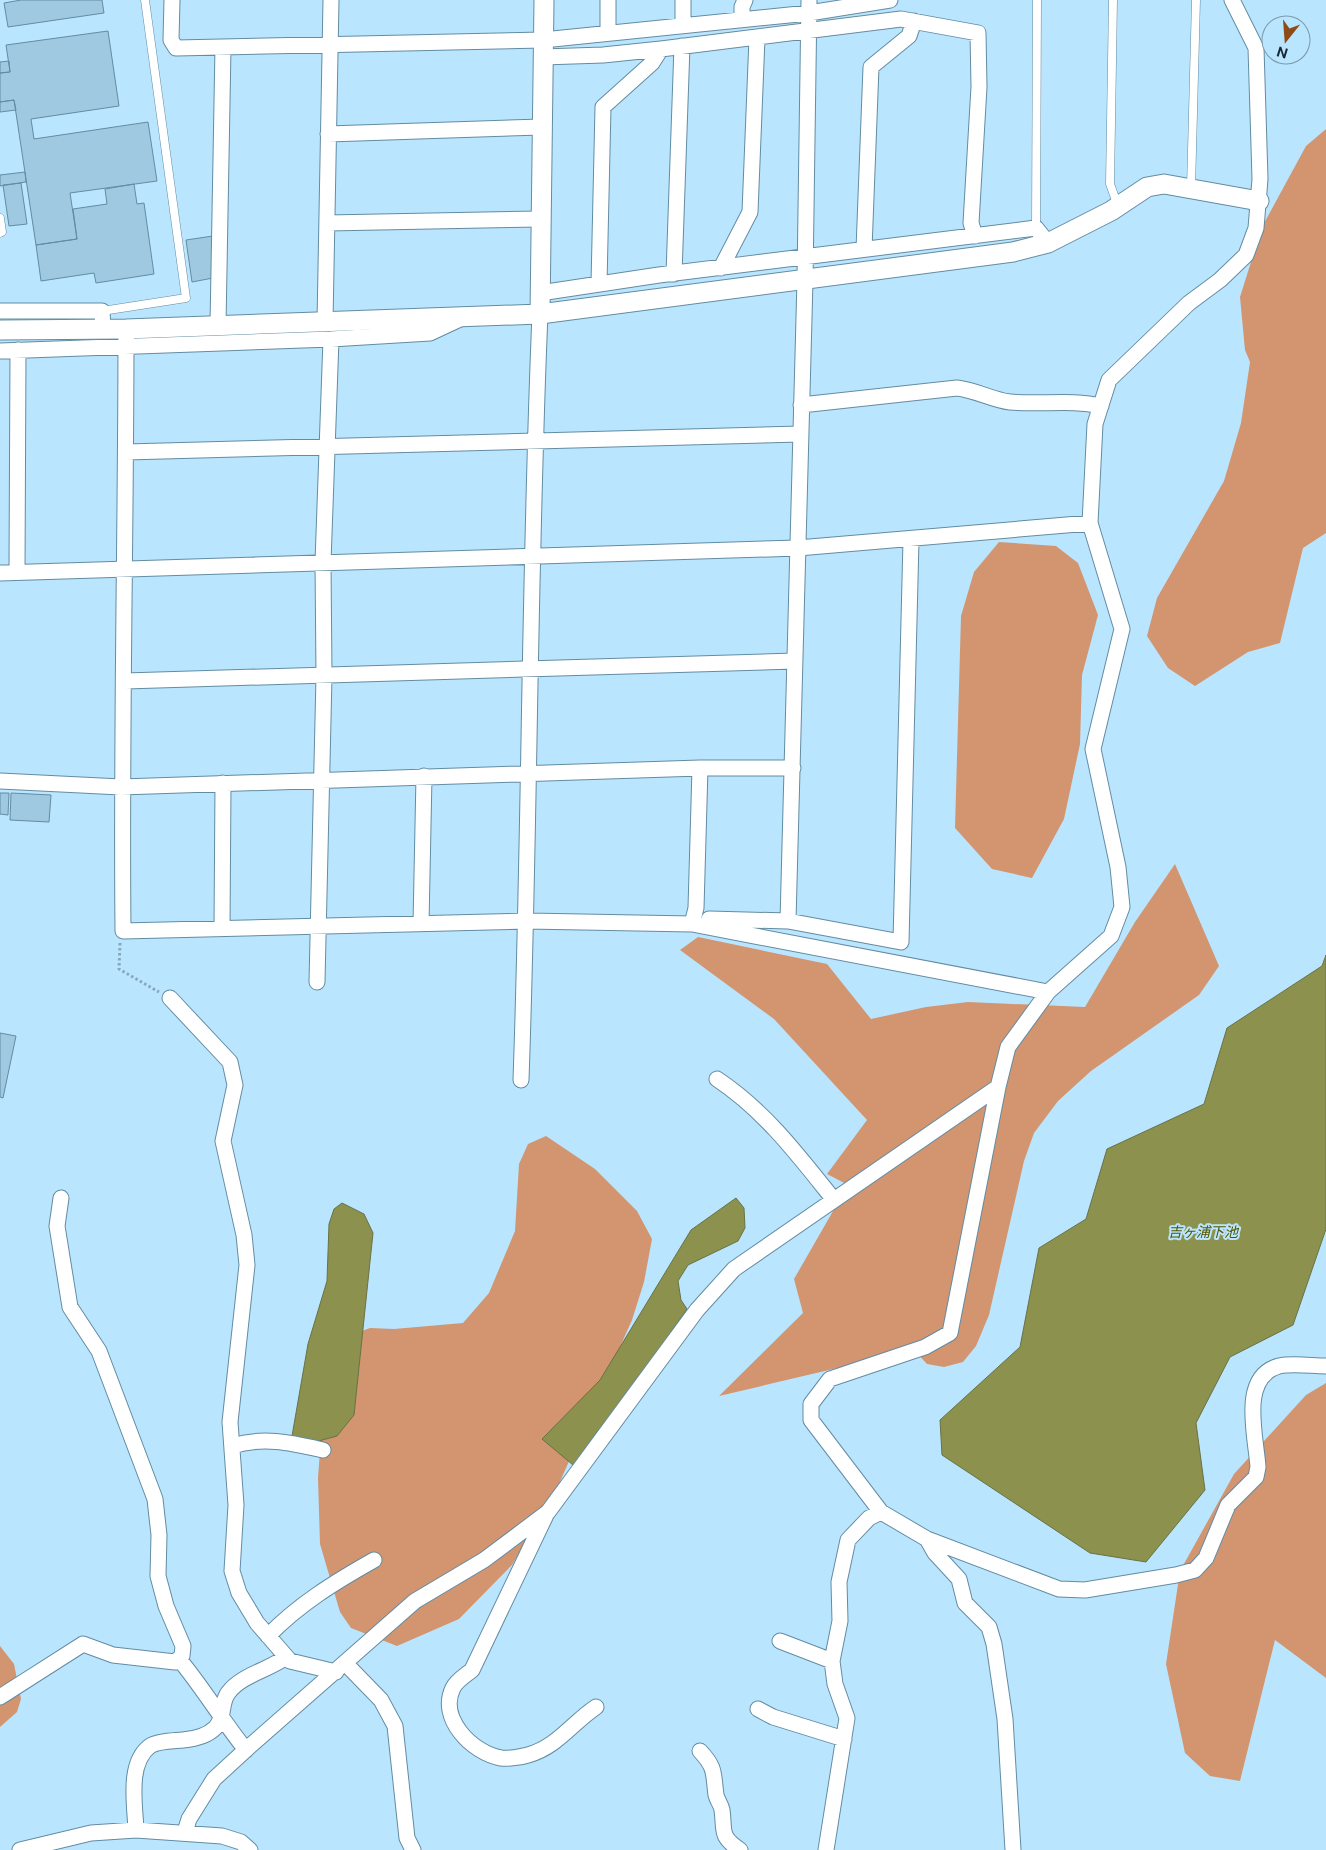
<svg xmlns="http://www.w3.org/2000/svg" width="1326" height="1850" viewBox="0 0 1326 1850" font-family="'Public Sans','Noto Sans JP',sans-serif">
  <rect width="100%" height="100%" fill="#bae5fe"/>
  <!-- forest -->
  <path fill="#d2956f" d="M 1326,129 L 1326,533 L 1303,548 L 1280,643 L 1248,652 L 1195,686 L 1168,668 L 1147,636 L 1157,598 L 1224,481 L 1241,423 L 1250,362 L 1245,350 L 1240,297 L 1262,227 L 1306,146 Z
    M 999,542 L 1056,546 L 1078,563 L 1098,615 L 1082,675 L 1080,744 L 1064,819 L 1032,878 L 992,869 L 955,828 L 961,616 L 974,572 Z
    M 1175,864 L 1219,966 L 1199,995 L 1091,1071 L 1058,1101 L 1034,1133 L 1024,1161 L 989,1315 L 976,1346 L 963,1362 L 944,1367 L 927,1364 L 914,1350 L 719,1396 L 803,1313 L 794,1279 L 848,1185 L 827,1174 L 867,1120 L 774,1019 L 680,950 L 698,937 L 827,964 L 871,1019 L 926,1007 L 968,1002 L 1085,1007 L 1135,922 Z
    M 546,1136 L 595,1169 L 637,1211 L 652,1239 L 644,1282 L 632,1320 L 558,1486 L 512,1565 L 459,1619 L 397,1646 L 351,1628 L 340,1612 L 320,1544 L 318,1478 L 322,1424 L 343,1338 L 370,1328 L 394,1329 L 463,1323 L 489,1293 L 515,1231 L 519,1164 L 528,1144 Z
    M 1326,1383 L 1326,1678 L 1275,1640 L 1240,1781 L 1210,1776 L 1185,1753 L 1166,1664 L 1180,1571 L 1234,1474 L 1306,1395 Z
    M 0,1646 L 14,1664 L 21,1699 L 17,1712 L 0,1727 Z"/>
  <!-- water -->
  <path fill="#8c914d" stroke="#697245" d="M 1326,955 L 1326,1229 L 1293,1325 L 1230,1357 L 1196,1423 L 1205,1490 L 1146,1562 L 1090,1553 L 942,1455 L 940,1420 L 1020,1347 L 1039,1248 L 1086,1219 L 1107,1149 L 1204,1104 L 1227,1028 L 1322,966 Z
    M 736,1198 L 744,1208 L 745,1228 L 738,1241 L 688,1265 L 678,1281 L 681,1300 L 687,1309 L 605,1426 L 573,1465 L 542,1439 L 600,1380 L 691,1230 Z
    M 342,1203 L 364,1214 L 373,1233 L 354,1415 L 337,1436 L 315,1442 L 292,1436 L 308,1344 L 327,1281 L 329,1224 L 334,1209 Z"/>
  <!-- building -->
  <path fill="#9ec9e1" stroke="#638ca2" d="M 21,0 L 102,0 L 104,13 L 8,27 L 4,3 Z
    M 108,31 L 119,106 L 31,119 L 34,139 L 148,122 L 157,181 L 70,193 L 77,239 L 36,245 L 14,100 L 0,102 L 0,73 L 10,72 L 6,45 Z
    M 9,61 L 10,72 L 0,73 L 0,62 Z
    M 14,100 L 16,110 L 0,112 L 0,102 Z
    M 25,172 L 26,182 L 0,186 L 0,175 Z
    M 21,183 L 27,224 L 9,226 L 3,185 Z
    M 134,184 L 137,204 L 144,203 L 154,274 L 96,283 L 94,273 L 41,281 L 36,245 L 77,239 L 73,209 L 107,204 L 105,189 Z
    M 213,236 L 213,278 L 192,282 L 186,240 Z
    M 0,793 L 9,793 L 8,815 L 0,814 Z
    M 11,793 L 51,795 L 49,822 L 10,820 Z
    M 0,1033 L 16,1036 L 3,1098 L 0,1097 Z"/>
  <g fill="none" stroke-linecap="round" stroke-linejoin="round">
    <defs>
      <path id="service" d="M 1113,0 L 1110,184 L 1118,206
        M 1191,188 L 1196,0
        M 0,218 L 2,232 L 0,233
        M 1036,228 L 1037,0
        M 102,311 L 186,298 L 145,0"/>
      <path id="minor" d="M 172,0 L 171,40 L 176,48 L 543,40 L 809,13 L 890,0
        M 1232,0 L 1256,48 L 1260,179 L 1256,228 L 1246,255 L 1220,280 L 1189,303 L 1109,380 L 1095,424 L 1090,523 L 1122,629 L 1093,749 L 1118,867 L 1122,907 L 1111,936 L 1048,992 L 1008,1047 L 998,1087 L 950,1333 L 925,1347 L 830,1379 L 811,1404 L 811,1420 L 881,1512 L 927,1539 L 1059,1589 L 1085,1590 L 1176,1575 L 1195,1570 L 1206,1558 L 1228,1505 L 1256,1477 L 1258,1467 C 1256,1436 1239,1377 1279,1366 C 1293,1363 1312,1366 1326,1366
        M 742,19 L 742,7 L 745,0
        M 683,25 L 683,0
        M 608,33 L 608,0
        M 543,57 L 603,55 L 661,49 L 901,19 L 978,33 L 979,87 L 971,223 L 975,236
        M 328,134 L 542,127
        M 327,223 L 541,219
        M 864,249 L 871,67 L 909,36 L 914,21
        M 721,268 L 750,212 L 757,38
        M 674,274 L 682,46
        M 599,284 L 603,107 L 652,63 L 661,49
        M 540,293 L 659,275 L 1036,228 L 1048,243
        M 0,311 L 102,311 L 103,329
        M 325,322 L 331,0
        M 218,325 L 223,47
        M 126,329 C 126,529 121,730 123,931 L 527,921 L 692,924 L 1048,992
        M 0,351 L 331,339 L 430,333 L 460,319
        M 801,405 L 957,388 C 976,390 992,400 1010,402 C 1041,405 1071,399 1101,406
        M 126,452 L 800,434
        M 17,572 L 18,350
        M 0,573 L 798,548 L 1090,523
        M 125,681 L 795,661
        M 0,781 L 121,787 L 700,768 L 793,768
        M 709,919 L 788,921 L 901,942 L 911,540
        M 788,921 L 805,280 L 809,0
        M 421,924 L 424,776
        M 692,924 L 696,908 L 700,768
        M 222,928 L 223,783
        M 317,982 L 324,676 L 323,562 L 331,339
        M 170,998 L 230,1062 L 235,1085 L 223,1141 L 244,1235 L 247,1265 L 230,1422 L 236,1505 L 232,1571 L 239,1593 L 257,1623 L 290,1661 L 336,1672
        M 717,1079 C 765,1111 798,1155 834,1200
        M 521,1080 C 530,825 529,570 540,314
        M 232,1446 C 264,1436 292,1443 323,1450
        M 546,1515 L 472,1670 C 466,1675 456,1681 453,1688 C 438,1718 472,1753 501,1758 C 508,1759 521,1757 528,1755 C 557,1747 572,1723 596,1707
        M 927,1539 L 935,1553 L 959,1579 L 965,1603 L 989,1627 L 994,1644 L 1005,1719 L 1013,1850
        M 268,1636 C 299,1604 335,1582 374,1560
        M 780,1641 L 832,1661
        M 179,1659 C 203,1688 222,1720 246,1750
        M 346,1664 L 381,1700 L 395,1726 L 407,1838 L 413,1850
        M 0,1697 L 83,1644 L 113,1655 L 175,1662 L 182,1656 L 183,1646 L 166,1606 L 158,1576 L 159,1535 L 155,1499 L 99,1351 L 70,1307 L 57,1226 L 61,1198
        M 758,1709 L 773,1717 L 844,1739
        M 700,1751 C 716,1768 713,1773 716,1795 C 717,1800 721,1804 722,1810 C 725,1831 719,1836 740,1850
        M 136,1830 C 135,1805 127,1763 150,1746 C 157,1741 174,1741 183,1740 C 194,1739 207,1736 215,1728 C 225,1719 220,1704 228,1693 C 241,1675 269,1670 286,1657
        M 185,1832 L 189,1819 L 214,1779 L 250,1746 L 415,1601 L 484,1560 L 548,1512 L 697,1310 L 734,1269 L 998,1087
        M 20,1850 L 91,1833 L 136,1830 L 222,1836 L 241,1842 L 250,1850
        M 826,1850 L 847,1718 L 835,1684 L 832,1661 L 840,1621 L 839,1582 L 848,1540 L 869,1518 L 881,1512"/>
      <path id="tertiary" d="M 540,314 L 544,0
        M 0,330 L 126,329 L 540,314 L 1013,252 L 1048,243 L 1111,211 L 1147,187 L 1164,184 L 1259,201"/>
    </defs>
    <!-- service casing -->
    <use href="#service" stroke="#638ca2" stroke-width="9"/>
    <!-- minor casing -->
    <use href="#minor" stroke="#638ca2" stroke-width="17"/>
    <!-- tertiary casing -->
    <use href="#tertiary" stroke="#638ca2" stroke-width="21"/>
    <!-- path -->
    <path stroke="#85a8bc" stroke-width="3" stroke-dasharray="2.5 2.5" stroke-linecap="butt" d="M 120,943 L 119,969 L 159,992"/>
    <!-- service -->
    <use href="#service" stroke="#fff" stroke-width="8"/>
    <!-- minor -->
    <use href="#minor" stroke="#fff" stroke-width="15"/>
    <!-- tertiary -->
    <use href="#tertiary" stroke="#fff" stroke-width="19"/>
  </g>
  <g text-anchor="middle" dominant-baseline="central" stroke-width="4" stroke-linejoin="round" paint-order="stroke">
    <!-- water labels -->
    <g font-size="14" font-style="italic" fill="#525600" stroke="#bae5fe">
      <text x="1203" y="1232">吉ヶ浦下池</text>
    </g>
  </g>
  <!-- north arrow -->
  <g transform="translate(1286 40) rotate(197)"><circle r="24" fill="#bae5fe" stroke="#799aac"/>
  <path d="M0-4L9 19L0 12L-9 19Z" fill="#8d4b1a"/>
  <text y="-8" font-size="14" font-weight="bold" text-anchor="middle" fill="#182932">N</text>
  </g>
</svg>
